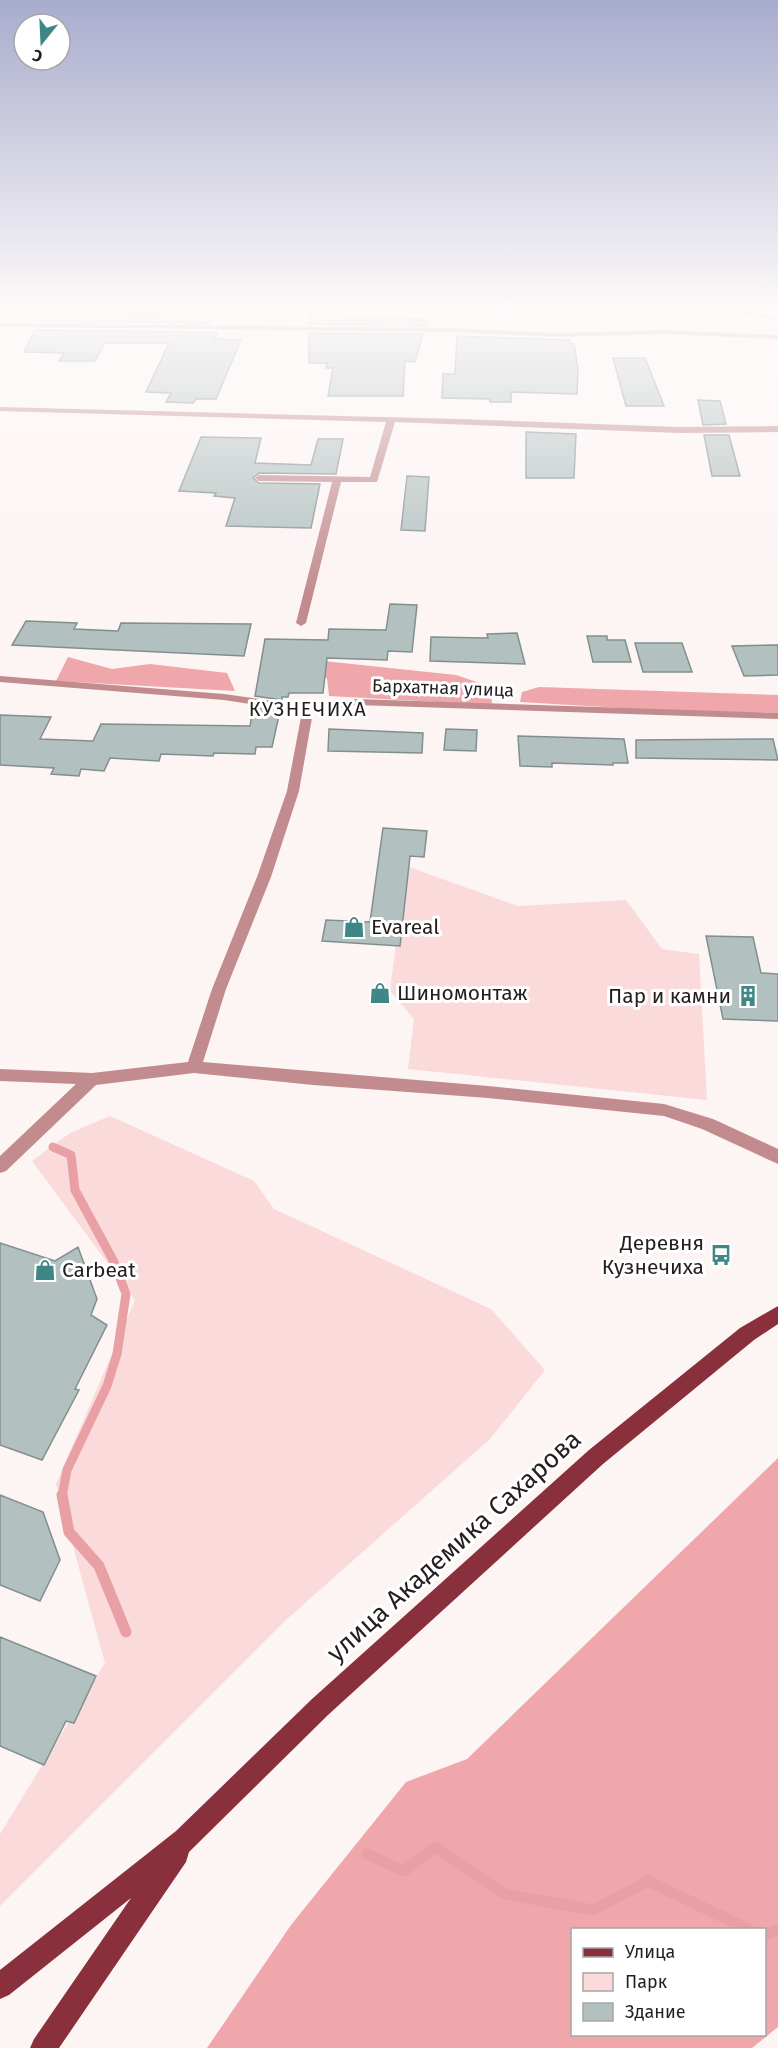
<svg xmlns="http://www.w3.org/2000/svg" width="778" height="2048" viewBox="0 0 778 2048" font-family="'Fira Sans',sans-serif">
  <rect width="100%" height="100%" fill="#fdf4f4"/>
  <!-- green -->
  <path fill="#fadadb" d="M 406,866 L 518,906 L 626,900 L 662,949 L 699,954 L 707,1100 L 408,1069 L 414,1019 L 390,991 Z
    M 110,1116 L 254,1181 L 274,1209 L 491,1309 L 545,1370 L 490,1439 L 286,1620 L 0,1906 L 0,1834 L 105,1663 L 56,1484 L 135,1300 L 32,1161 L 70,1133 Z"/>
  <!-- forest -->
  <path fill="#efa7ab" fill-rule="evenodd" d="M 68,657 L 112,669 L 150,664 L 227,673 L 235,691 L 56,681 Z
    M 314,660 L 456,675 L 491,687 L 492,705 L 329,696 L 327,678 L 308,674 Z
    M 539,687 L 778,695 L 778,713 L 655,710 L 520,702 L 522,692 Z
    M 778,1458 L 778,2027 L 752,2048 L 207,2048 L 291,1925 L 406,1782 L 467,1759 ZM 572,1930 L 764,1930 L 764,2034 L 572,2034 Z"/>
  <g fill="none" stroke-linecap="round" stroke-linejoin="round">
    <!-- stream-far1 -->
    <path stroke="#e8a0a5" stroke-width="9" d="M 53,1147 L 71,1155 L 75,1190 L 114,1262 L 126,1294 L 117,1354 L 107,1386 L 67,1470 L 62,1497"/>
    <!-- stream -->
    <path stroke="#e8a0a5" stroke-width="11" d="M 62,1495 L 69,1532 L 99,1566 L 126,1632
      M 367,1854 L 404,1871 L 435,1847 L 505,1894 L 593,1910 L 648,1881 L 750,1930
      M 764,1935 L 778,1930"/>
  </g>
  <!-- building -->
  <path fill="#b2c0c0" stroke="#818f8e" stroke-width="1.5" d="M 215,308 L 211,323 L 39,321 L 44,312 L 164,313 L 165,309 Z
    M 320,308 L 335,310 L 346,320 L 427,319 L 425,326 L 309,324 L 309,312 Z
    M 35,330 L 217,332 L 215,339 L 241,340 L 216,399 L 196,399 L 193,403 L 166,402 L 171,393 L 146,392 L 169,343 L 105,343 L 95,361 L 59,361 L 64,353 L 24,352 Z
    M 309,333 L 423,334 L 415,362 L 405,361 L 403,396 L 328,396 L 333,368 L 326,368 L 327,363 L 309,363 Z
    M 457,336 L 570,340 L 571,344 L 574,344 L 578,368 L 577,394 L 511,392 L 511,402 L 490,402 L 490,399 L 442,398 L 443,374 L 455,374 Z
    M 613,358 L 645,358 L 664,406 L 626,406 Z
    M 698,400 L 720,401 L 726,424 L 703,425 Z
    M 526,432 L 576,434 L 574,478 L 526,478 Z
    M 704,435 L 729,435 L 740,476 L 712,476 Z
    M 201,437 L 261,438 L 255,463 L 311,465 L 318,439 L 343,439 L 336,474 L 259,473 L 253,478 L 259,483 L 320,484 L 311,528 L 226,526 L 235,498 L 214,496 L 216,493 L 179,491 Z
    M 407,476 L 429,477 L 425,531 L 401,530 Z
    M 390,604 L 417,605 L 412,652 L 388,651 L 387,660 L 327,658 L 323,693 L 289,693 L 288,697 L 282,697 L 282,700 L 255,696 L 265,639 L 328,640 L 329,629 L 386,630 Z
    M 26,621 L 77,623 L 74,629 L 118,631 L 121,623 L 251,624 L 244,656 L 12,645 Z
    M 517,633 L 525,664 L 430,661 L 431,637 L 488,638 L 487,634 Z
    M 587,636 L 607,636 L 607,640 L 625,640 L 631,662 L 593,662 Z
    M 635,643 L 682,643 L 692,672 L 643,672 Z
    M 778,645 L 778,675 L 744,676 L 732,646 Z
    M 253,707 L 280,711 L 272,747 L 256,747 L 255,754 L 214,753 L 213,756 L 161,754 L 159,761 L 110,758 L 104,771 L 81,769 L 79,776 L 51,774 L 54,768 L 0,765 L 0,715 L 51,717 L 40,739 L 93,741 L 101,724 L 250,726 Z
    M 329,729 L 423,733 L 422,753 L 328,751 Z
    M 446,729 L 477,730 L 476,751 L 444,750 Z
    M 518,736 L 624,739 L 628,763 L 613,763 L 613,765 L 552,763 L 552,767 L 520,766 Z
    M 773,739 L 778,760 L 636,758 L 636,740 Z
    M 383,828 L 427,831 L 424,857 L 410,856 L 400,946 L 322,941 L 326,920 L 370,922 Z
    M 706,936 L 753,937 L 761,973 L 778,974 L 778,1021 L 723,1019 Z
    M 0,1243 L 55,1261 L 78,1247 L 97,1299 L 91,1315 L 107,1325 L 75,1389 L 79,1390 L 42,1460 L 0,1445 Z
    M 0,1495 L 43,1512 L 60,1560 L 40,1601 L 0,1585 Z
    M 0,1637 L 96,1676 L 74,1723 L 66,1721 L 44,1765 L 0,1746 Z"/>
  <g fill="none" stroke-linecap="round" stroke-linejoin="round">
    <!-- minor -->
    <path fill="#c28c8f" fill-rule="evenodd" d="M 704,307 L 721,307 L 778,317 L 778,321 Z
      M 0,323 L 448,328 L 558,333 L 664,330 L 778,335 L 778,339 L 664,334 L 558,337 L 448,332 L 0,327 Z
      M 0,407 L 459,419 L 679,427 L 778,426 L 778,432 L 679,433 L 395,422 L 377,482 L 341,482 L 306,623 L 301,626 L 296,623 L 332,482 L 259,481 L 255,478 L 259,475 L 370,477 L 386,422 L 0,411 Z
      M 0,676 L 224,694 L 308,706 L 356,699 L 778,713 L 778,719 L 356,705 L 313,712 L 299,791 L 271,877 L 226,989 L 203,1062 L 488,1086 L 664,1104 L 713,1119 L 778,1149 L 778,1164 L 702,1129 L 664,1116 L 488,1098 L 313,1085 L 194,1073 L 96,1085 L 6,1171 L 0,1173 L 0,1156 L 76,1084 L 0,1081 L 0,1069 L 92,1073 L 188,1062 L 212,989 L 257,877 L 287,791 L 302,712 L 224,700 L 0,682 Z"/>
    <!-- major -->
    <path fill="#8a303d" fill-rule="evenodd" d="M 778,1306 L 778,1324 L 754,1340 L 603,1464 L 328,1715 L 189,1852 L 186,1862 L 59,2048 L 30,2048 L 34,2039 L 131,1898 L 9,1995 L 0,1999 L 0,1970 L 176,1831 L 312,1699 L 589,1450 L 740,1328 Z"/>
  </g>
  <!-- sky -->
  <linearGradient id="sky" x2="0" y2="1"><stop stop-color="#a8accd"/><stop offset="0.52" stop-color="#fefafa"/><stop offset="1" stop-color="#fefafa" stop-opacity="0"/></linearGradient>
  <rect width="778" height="594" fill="url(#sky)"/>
  <!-- icons -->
  <defs>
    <symbol id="shop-bare" viewBox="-9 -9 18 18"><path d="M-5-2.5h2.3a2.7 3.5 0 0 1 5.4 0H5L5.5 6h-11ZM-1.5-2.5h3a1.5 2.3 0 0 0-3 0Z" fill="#3f8787" stroke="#fff" stroke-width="2.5" paint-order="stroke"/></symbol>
    <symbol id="building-bare" viewBox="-9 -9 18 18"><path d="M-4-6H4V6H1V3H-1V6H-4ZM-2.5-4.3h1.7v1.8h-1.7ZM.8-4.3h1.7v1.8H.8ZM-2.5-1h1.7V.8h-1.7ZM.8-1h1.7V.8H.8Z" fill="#3f8787" stroke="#fff" stroke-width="2.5" paint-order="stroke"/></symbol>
    <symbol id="bus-bare" viewBox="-9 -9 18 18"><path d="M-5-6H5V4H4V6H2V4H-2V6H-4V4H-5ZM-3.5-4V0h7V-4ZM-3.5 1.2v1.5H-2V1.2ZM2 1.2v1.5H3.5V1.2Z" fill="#3f8787" stroke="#fff" stroke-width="2.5" paint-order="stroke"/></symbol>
  </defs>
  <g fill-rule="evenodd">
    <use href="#shop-bare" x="339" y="912" width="30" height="30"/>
    <use href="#shop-bare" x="365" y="978" width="30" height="30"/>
    <use href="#building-bare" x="733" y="981" width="30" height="30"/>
    <use href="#bus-bare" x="706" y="1240" width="30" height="30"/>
    <use href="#shop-bare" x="30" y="1255" width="30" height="30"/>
  </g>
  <g text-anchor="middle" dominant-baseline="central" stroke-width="6" stroke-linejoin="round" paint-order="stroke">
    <!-- far-street labels -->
    <g font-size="18" fill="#241e1f" stroke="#fff">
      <text transform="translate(443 688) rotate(2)">Бархатная улица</text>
    </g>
    <!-- far-quarter labels -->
    <g font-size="20" letter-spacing="1.5" fill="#241e1f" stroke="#fff">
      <text x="308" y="709">КУЗНЕЧИХА</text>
    </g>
    <!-- poi labels -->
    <g font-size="21" fill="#241e1f" stroke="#fff" text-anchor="start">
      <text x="371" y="927">Evareal</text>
      <text x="397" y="993">Шиномонтаж</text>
      <text x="731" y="996" text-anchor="end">Пар и камни</text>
      <text x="704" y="1243" text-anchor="end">Деревня<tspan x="704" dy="24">Кузнечиха</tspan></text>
      <text x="62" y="1270">Carbeat</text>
    </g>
    <!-- near-street labels -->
    <g font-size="26" fill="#241e1f" stroke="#fff">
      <text transform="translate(454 1546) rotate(-42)">улица Академика Сахарова</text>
    </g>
  </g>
  <!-- legend -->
  <rect x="571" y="1928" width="195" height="108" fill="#ffffff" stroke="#a7a5a5" stroke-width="1.5"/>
  <rect x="583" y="1948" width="30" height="9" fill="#8a303d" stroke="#a7a5a5" stroke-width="1.5"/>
  <text x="625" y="1958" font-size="18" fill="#241e1f">Улица</text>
  <rect x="583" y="1973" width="30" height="18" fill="#fadadb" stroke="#a7a5a5" stroke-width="1.5"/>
  <text x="625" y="1988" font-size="18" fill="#241e1f">Парк</text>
  <rect x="583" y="2003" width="30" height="18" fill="#b2c0c0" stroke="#a7a5a5" stroke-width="1.5"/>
  <text x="625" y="2018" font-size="18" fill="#241e1f">Здание</text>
  <!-- north arrow -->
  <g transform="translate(42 42) rotate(198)"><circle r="28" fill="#ffffff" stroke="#a7a5a5" stroke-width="1.5"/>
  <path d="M0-4.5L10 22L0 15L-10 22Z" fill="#3f8787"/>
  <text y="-9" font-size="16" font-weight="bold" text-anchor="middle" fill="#241e1f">С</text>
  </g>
</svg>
